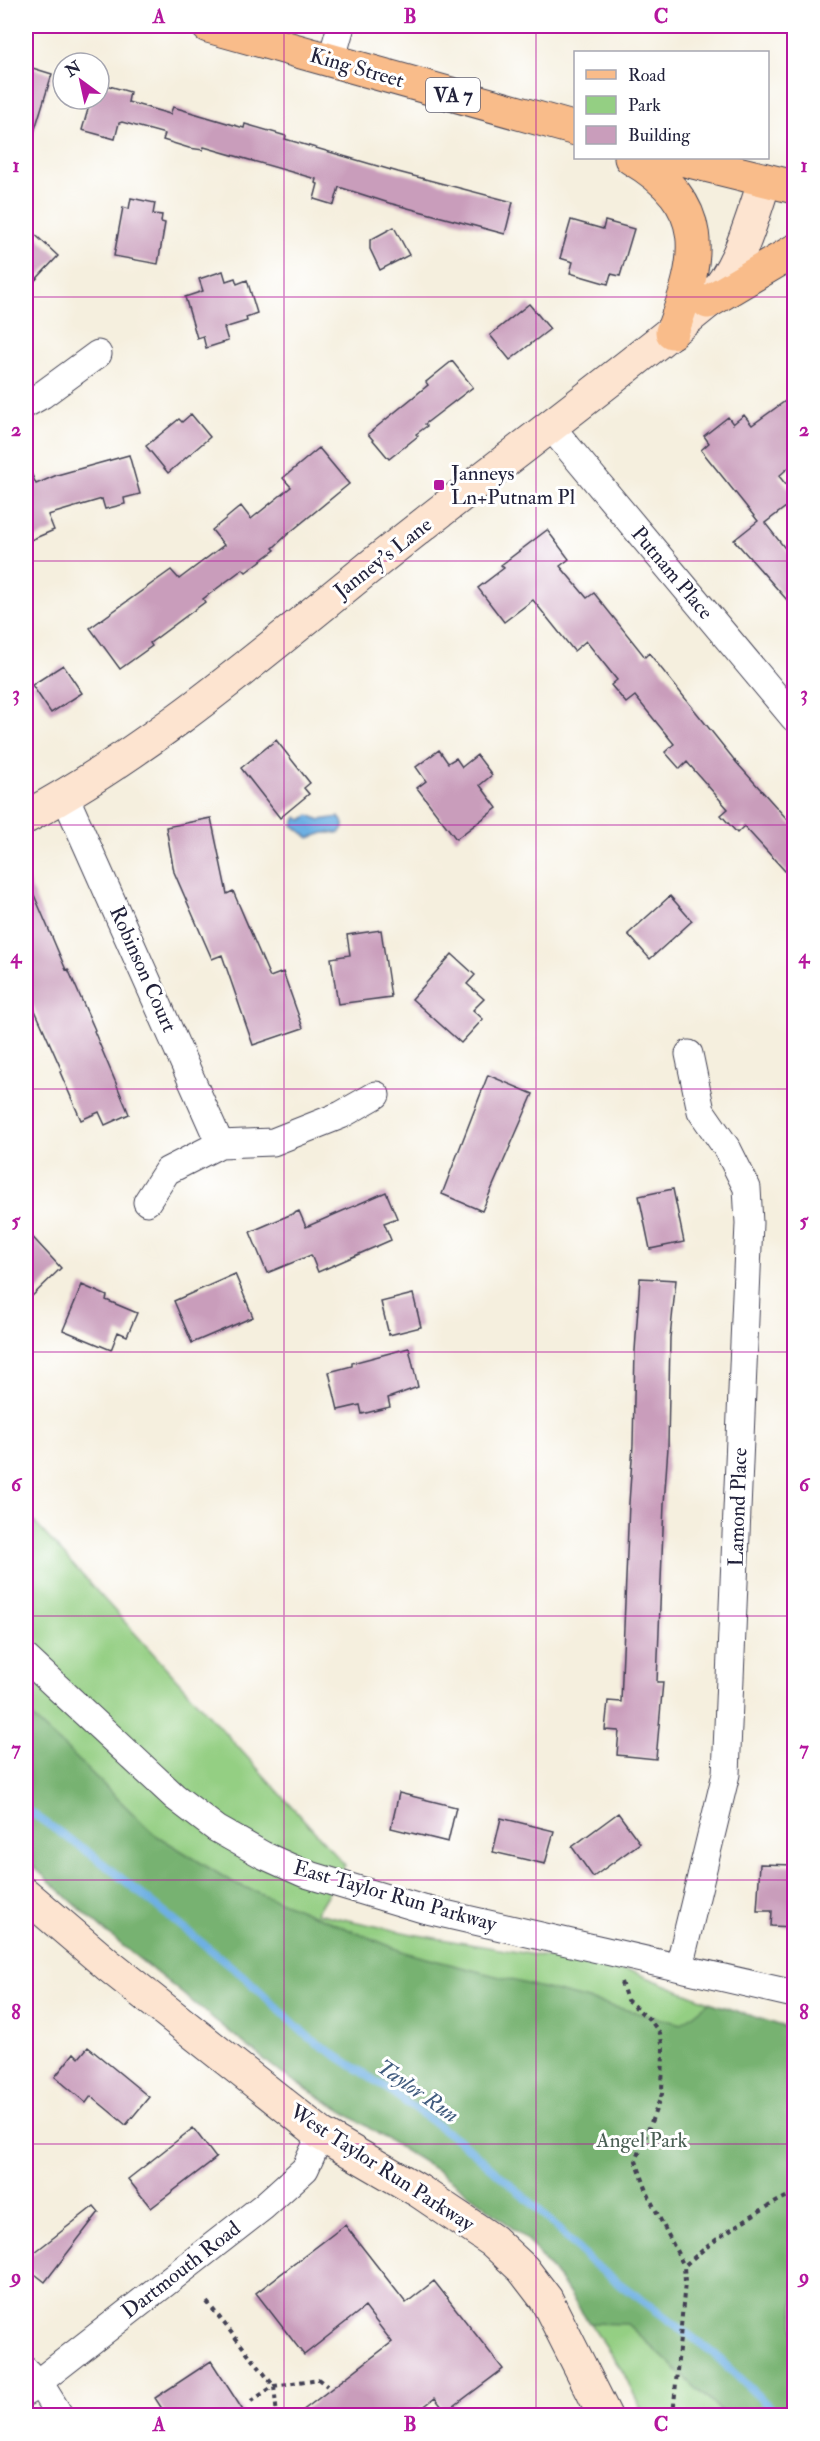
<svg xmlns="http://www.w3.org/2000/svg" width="820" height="2441" viewBox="0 0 820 2441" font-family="'IM FELL Double Pica',serif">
  <rect width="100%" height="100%" fill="#fff"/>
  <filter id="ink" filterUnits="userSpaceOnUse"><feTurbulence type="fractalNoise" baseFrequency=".0167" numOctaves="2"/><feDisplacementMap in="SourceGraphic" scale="12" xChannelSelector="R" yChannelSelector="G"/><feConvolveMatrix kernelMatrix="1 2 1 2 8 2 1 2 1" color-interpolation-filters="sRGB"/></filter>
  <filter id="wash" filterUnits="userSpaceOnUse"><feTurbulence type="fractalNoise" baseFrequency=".008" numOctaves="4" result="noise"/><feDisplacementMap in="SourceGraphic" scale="24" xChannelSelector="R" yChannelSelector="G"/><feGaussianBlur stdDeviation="1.35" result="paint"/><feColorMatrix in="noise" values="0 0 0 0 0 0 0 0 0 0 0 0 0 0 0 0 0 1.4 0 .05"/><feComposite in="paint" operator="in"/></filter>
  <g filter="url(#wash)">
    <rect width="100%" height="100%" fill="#f5efde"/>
    <!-- green -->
    <path fill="#94cf83" stroke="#5b785f" stroke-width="1.5" d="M 26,1513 L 345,1865 L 316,1913 L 412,1934 L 634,1972 L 709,2002 L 794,2030 L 794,2415 L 644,2415 L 623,2372 L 563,2284 L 527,2240 L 483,2204 L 438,2171 L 281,2073 L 107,1933 L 26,1860 Z"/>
    <!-- forest -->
    <path fill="#77b271" stroke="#4c6a56" stroke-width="1.5" d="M 26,1712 L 71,1753 L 154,1834 L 232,1882 L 407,1953 L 681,2024 L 709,2002 L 794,2030 L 794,2415 L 725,2415 L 627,2324 L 589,2323 L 563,2284 L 527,2240 L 483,2204 L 438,2171 L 281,2073 L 107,1933 L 26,1860 Z"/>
    <!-- water -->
    <path fill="#6eb0e3" stroke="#48698f" stroke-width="1.5" d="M 309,815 L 320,820 L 339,817 L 344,824 L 344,828 L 339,833 L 324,833 L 309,838 L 293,825 L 297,817 L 302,820 Z"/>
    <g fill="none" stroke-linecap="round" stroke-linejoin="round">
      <!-- stream -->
      <path stroke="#6eb0e3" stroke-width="8" d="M 26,1809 L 95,1857 L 247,1979 L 308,2037 L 389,2090 L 470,2149 L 537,2208 L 592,2263 L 712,2352 L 779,2416"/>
    </g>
    <g id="blocks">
      <!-- building -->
      <path fill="#c99dbb" d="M 26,66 L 52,74 L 31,142 L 26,141 Z
        M 99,83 L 130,92 L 128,102 L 170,114 L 173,107 L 244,128 L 245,124 L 286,136 L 285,139 L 398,172 L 513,202 L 505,234 L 389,203 L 339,187 L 334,205 L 314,199 L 318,184 L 315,183 L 316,179 L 204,147 L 203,150 L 189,148 L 163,140 L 165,134 L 122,122 L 119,123 L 115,139 L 82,130 L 91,99 L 99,99 Z
        M 131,198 L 155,203 L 153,214 L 162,215 L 161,222 L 165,223 L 158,264 L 114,256 L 123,207 L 129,209 Z
        M 571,220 L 603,229 L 605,221 L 634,229 L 620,276 L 611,274 L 608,284 L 570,273 L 573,262 L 560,258 Z
        M 26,226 L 58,256 L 26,290 Z
        M 394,227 L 409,255 L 380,270 L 370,249 L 370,240 Z
        M 223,271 L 226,281 L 235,278 L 237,284 L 247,280 L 257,313 L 246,317 L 247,321 L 224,328 L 228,341 L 206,348 L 203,336 L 197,338 L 185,297 L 203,291 L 199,279 Z
        M 529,304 L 550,329 L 510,360 L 490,335 Z
        M 452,361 L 473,387 L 425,424 L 427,426 L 416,434 L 418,436 L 389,459 L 368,434 L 428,385 L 426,382 Z
        M 795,394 L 795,462 L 779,476 L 795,496 L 795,500 L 765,523 L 795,561 L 795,609 L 734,540 L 758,521 L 701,450 L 709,443 L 704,436 L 728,417 L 733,424 L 744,415 L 752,425 Z
        M 191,414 L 210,437 L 168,473 L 146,446 L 179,419 L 182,422 Z
        M 319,448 L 349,484 L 288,534 L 273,548 L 275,550 L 246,572 L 243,569 L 203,599 L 205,602 L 150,643 L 152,646 L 120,669 L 90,628 L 171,570 L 179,579 L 224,545 L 212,530 L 241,506 L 251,519 L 291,487 L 283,478 Z
        M 129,455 L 140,494 L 124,498 L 125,504 L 105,509 L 102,499 L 48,515 L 54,530 L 26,542 L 26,461 L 36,484 L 57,475 Z
        M 547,530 L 569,559 L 560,566 L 587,598 L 594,593 L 645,657 L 649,653 L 736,762 L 795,828 L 795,882 L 744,826 L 737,833 L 721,815 L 728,809 L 687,762 L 680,769 L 665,752 L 674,744 L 635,696 L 626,703 L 611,685 L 617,680 L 586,641 L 574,651 L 533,600 L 504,622 L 478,588 L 504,568 L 501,565 Z
        M 63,665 L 82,693 L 51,713 L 32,685 Z
        M 276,740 L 310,783 L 304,788 L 309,794 L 280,818 L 241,768 Z
        M 439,750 L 448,763 L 456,758 L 462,767 L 477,755 L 492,775 L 480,785 L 497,808 L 456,839 L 417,788 L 426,781 L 416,767 Z
        M 211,818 L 227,894 L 233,891 L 270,977 L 283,972 L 303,1028 L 253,1045 L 222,955 L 212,959 L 174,872 L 166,827 Z
        M 26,876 L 66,970 L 68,969 L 95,1030 L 94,1031 L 129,1114 L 105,1125 L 99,1112 L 81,1120 L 60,1072 L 62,1071 L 26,990 Z
        M 670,896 L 692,921 L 650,959 L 628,934 Z
        M 381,930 L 391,997 L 338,1004 L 331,958 L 350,955 L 347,935 Z
        M 452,954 L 475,975 L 467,984 L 484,999 L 473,1010 L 483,1019 L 461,1043 L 412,999 Z
        M 488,1075 L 533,1094 L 482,1211 L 442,1194 Z
        M 673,1189 L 684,1242 L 650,1249 L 639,1196 Z
        M 386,1192 L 397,1218 L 384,1223 L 391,1240 L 318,1272 L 311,1255 L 267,1273 L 250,1232 L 299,1211 L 306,1227 Z
        M 26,1230 L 61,1268 L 26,1302 Z
        M 235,1274 L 253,1317 L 192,1343 L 174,1301 Z
        M 640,1278 L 676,1280 L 670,1338 L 668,1447 L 664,1504 L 657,1682 L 663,1682 L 656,1759 L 617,1755 L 619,1731 L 605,1730 L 608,1701 L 621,1702 L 629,1503 L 633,1445 L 635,1351 Z
        M 82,1285 L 107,1296 L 106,1300 L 137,1313 L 127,1336 L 118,1332 L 111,1350 L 63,1330 Z
        M 413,1294 L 421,1327 L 389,1335 L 381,1302 Z
        M 409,1348 L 418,1387 L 388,1398 L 390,1407 L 362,1414 L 360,1405 L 338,1410 L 329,1372 L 352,1366 L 352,1363 Z
        M 399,1793 L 456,1807 L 448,1842 L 391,1828 Z
        M 618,1813 L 640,1843 L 593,1877 L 572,1847 Z
        M 501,1818 L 554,1831 L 545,1864 L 493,1852 Z
        M 760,1864 L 795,1865 L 795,1927 L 771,1926 L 772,1911 L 757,1911 Z
        M 88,2047 L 149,2097 L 126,2125 L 91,2096 L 86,2103 L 55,2077 L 74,2053 L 79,2058 Z
        M 193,2128 L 216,2158 L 151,2208 L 128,2179 Z
        M 94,2206 L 99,2212 L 45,2282 L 26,2267 L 26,2259 Z
        M 345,2225 L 406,2303 L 434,2281 L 503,2369 L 446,2412 L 435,2398 L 413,2415 L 297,2415 L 392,2342 L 365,2307 L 304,2355 L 256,2293 Z
        M 211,2361 L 246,2415 L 166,2415 L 155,2398 Z"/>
    </g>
  </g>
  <g filter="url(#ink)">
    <use href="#blocks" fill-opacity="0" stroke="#424153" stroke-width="1.5"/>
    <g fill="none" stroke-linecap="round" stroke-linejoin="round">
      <defs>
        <path id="street" d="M 331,61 L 341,26
          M 26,404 L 42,395 L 98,354
          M 551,427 L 794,718
          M 65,796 L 220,1144
          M 147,1202 L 167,1171 L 220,1144 L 273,1142 L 341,1115 L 376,1095
          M 26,1658 L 175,1797 L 217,1829 L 263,1855 L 303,1873 L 423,1909 L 794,1994
          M 679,1967 L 726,1774 L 749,1223 L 747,1188 L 728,1150 L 701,1111 L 689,1054
          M 26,2371 L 45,2392 L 60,2416
          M 26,2392 L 264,2206 L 305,2169 L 321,2134"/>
        <path id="secondary" d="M 26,817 C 149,751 257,658 366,570 C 479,479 596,394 708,302 C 740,267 750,224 765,180
          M 26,1895 L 108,1965 L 321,2134 L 419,2191 L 493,2241 L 523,2269 L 546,2299 L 605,2416"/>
        <path id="primary" d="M 208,26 L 576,129
          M 631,158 C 711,205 701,256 672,332
          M 677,158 L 794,187
          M 708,302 L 794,251"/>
      </defs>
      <!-- street casing -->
      <use href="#street" stroke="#424153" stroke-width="29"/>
      <!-- secondary casing -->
      <use href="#secondary" stroke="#424153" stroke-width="35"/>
      <!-- primary casing -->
      <use href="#primary" stroke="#424153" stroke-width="35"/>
      <!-- path -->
      <path stroke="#424153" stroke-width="4" stroke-dasharray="4.5 4.5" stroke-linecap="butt" d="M 621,1982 L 627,2000 L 650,2020 L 660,2033 L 663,2048 L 662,2094 L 636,2161 L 650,2199 L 684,2266
        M 207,2302 L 274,2386 L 277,2416
        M 251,2401 L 274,2386 L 318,2379 L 327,2386
        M 673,2416 L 685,2282 L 684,2266 C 718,2236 754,2212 794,2193"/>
      <!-- street -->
      <use href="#street" stroke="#fff" stroke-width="27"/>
      <!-- secondary -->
      <use href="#secondary" stroke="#fde4d0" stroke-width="33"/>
      <!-- primary -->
      <use href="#primary" stroke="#f9bc8a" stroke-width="33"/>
    </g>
  </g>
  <!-- grid -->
  <path fill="none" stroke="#b5179e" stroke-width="1.5" stroke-opacity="0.55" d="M 284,26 L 284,2416M 536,26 L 536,2416M 26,297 L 794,297M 26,561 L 794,561M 26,825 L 794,825M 26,1089 L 794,1089M 26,1352 L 794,1352M 26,1616 L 794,1616M 26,1880 L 794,1880M 26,2144 L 794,2144"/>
  <!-- markers -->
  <rect fill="#b5179e" stroke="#fff" stroke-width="2" x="433" y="479" width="12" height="12" rx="3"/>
  <g text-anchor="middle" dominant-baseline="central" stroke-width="6" stroke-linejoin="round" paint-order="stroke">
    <!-- shield labels -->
    <rect fill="#fff" stroke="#646476" stroke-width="1.5" x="426" y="78" width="54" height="34" rx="4.5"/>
    <g font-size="20" font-weight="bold" fill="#22223b">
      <text x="453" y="95">VA 7</text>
    </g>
    <!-- street labels -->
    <g font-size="21" fill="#22223b" stroke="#fff">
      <text transform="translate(357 68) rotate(16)">King Street</text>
      <text transform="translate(383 558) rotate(-38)">Janney's Lane</text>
      <text transform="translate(672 573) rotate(50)">Putnam Place</text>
      <text transform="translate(143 969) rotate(66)">Robinson Court</text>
      <text transform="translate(738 1507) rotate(-88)">Lamond Place</text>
      <text transform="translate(395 1896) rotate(16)">East Taylor Run Parkway</text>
      <text transform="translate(382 2168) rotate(33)">West Taylor Run Parkway</text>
      <text transform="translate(181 2270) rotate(-38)">Dartmouth Road</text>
    </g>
    <!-- poi labels -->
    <g font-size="21" fill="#22223b" stroke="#fff" text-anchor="start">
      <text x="451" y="473">Janneys<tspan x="451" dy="24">Ln+Putnam Pl</tspan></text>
    </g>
    <!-- park labels -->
    <g font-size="21" fill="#4a5f54" stroke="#fff">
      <text x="642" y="2140">Angel Park</text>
    </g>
    <!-- water labels -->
    <g font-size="22" font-style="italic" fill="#405b7e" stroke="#fff">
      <text transform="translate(418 2091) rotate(35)">Taylor Run</text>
    </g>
  </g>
  <!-- margin -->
  <rect width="820" height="2441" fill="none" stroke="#fff" stroke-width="66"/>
  <!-- legend -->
  <rect x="574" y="51" width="195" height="108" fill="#ffffff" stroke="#a7a7b1" stroke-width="1.5"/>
  <rect x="586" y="70" width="30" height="9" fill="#f9bc8a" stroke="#a7a7b1" stroke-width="1.5"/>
  <text x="628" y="81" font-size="18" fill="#22223b">Road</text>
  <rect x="586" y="96" width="30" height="18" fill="#94cf83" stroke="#a7a7b1" stroke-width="1.5"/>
  <text x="628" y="111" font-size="18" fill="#22223b">Park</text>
  <rect x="586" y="126" width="30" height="18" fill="#c99dbb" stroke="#a7a7b1" stroke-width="1.5"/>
  <text x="628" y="141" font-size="18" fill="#22223b">Building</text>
  <!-- north arrow -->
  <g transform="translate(81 81) rotate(327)"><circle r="28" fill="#ffffff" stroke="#a7a7b1" stroke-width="1.5"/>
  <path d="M0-4.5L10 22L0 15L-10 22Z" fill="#b5179e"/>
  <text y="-9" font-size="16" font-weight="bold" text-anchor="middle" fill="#22223b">N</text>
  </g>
  <rect x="33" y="33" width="754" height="2375" fill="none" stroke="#b5179e" stroke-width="2"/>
  <g font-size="20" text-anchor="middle" font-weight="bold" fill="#b5179e">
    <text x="159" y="23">A</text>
    <text x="410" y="23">B</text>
    <text x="661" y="23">C</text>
    <text x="16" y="172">1</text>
    <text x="804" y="172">1</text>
    <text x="16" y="436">2</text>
    <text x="804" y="436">2</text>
    <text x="16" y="700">3</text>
    <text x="804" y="700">3</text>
    <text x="16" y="963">4</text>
    <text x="804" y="963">4</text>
    <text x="16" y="1227">5</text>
    <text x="804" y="1227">5</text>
    <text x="16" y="1491">6</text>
    <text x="804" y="1491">6</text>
    <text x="16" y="1755">7</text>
    <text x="804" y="1755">7</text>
    <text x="16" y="2019">8</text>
    <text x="804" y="2019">8</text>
    <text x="16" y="2283">9</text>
    <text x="804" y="2283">9</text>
    <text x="159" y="2431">A</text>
    <text x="410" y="2431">B</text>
    <text x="661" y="2431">C</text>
  </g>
</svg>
